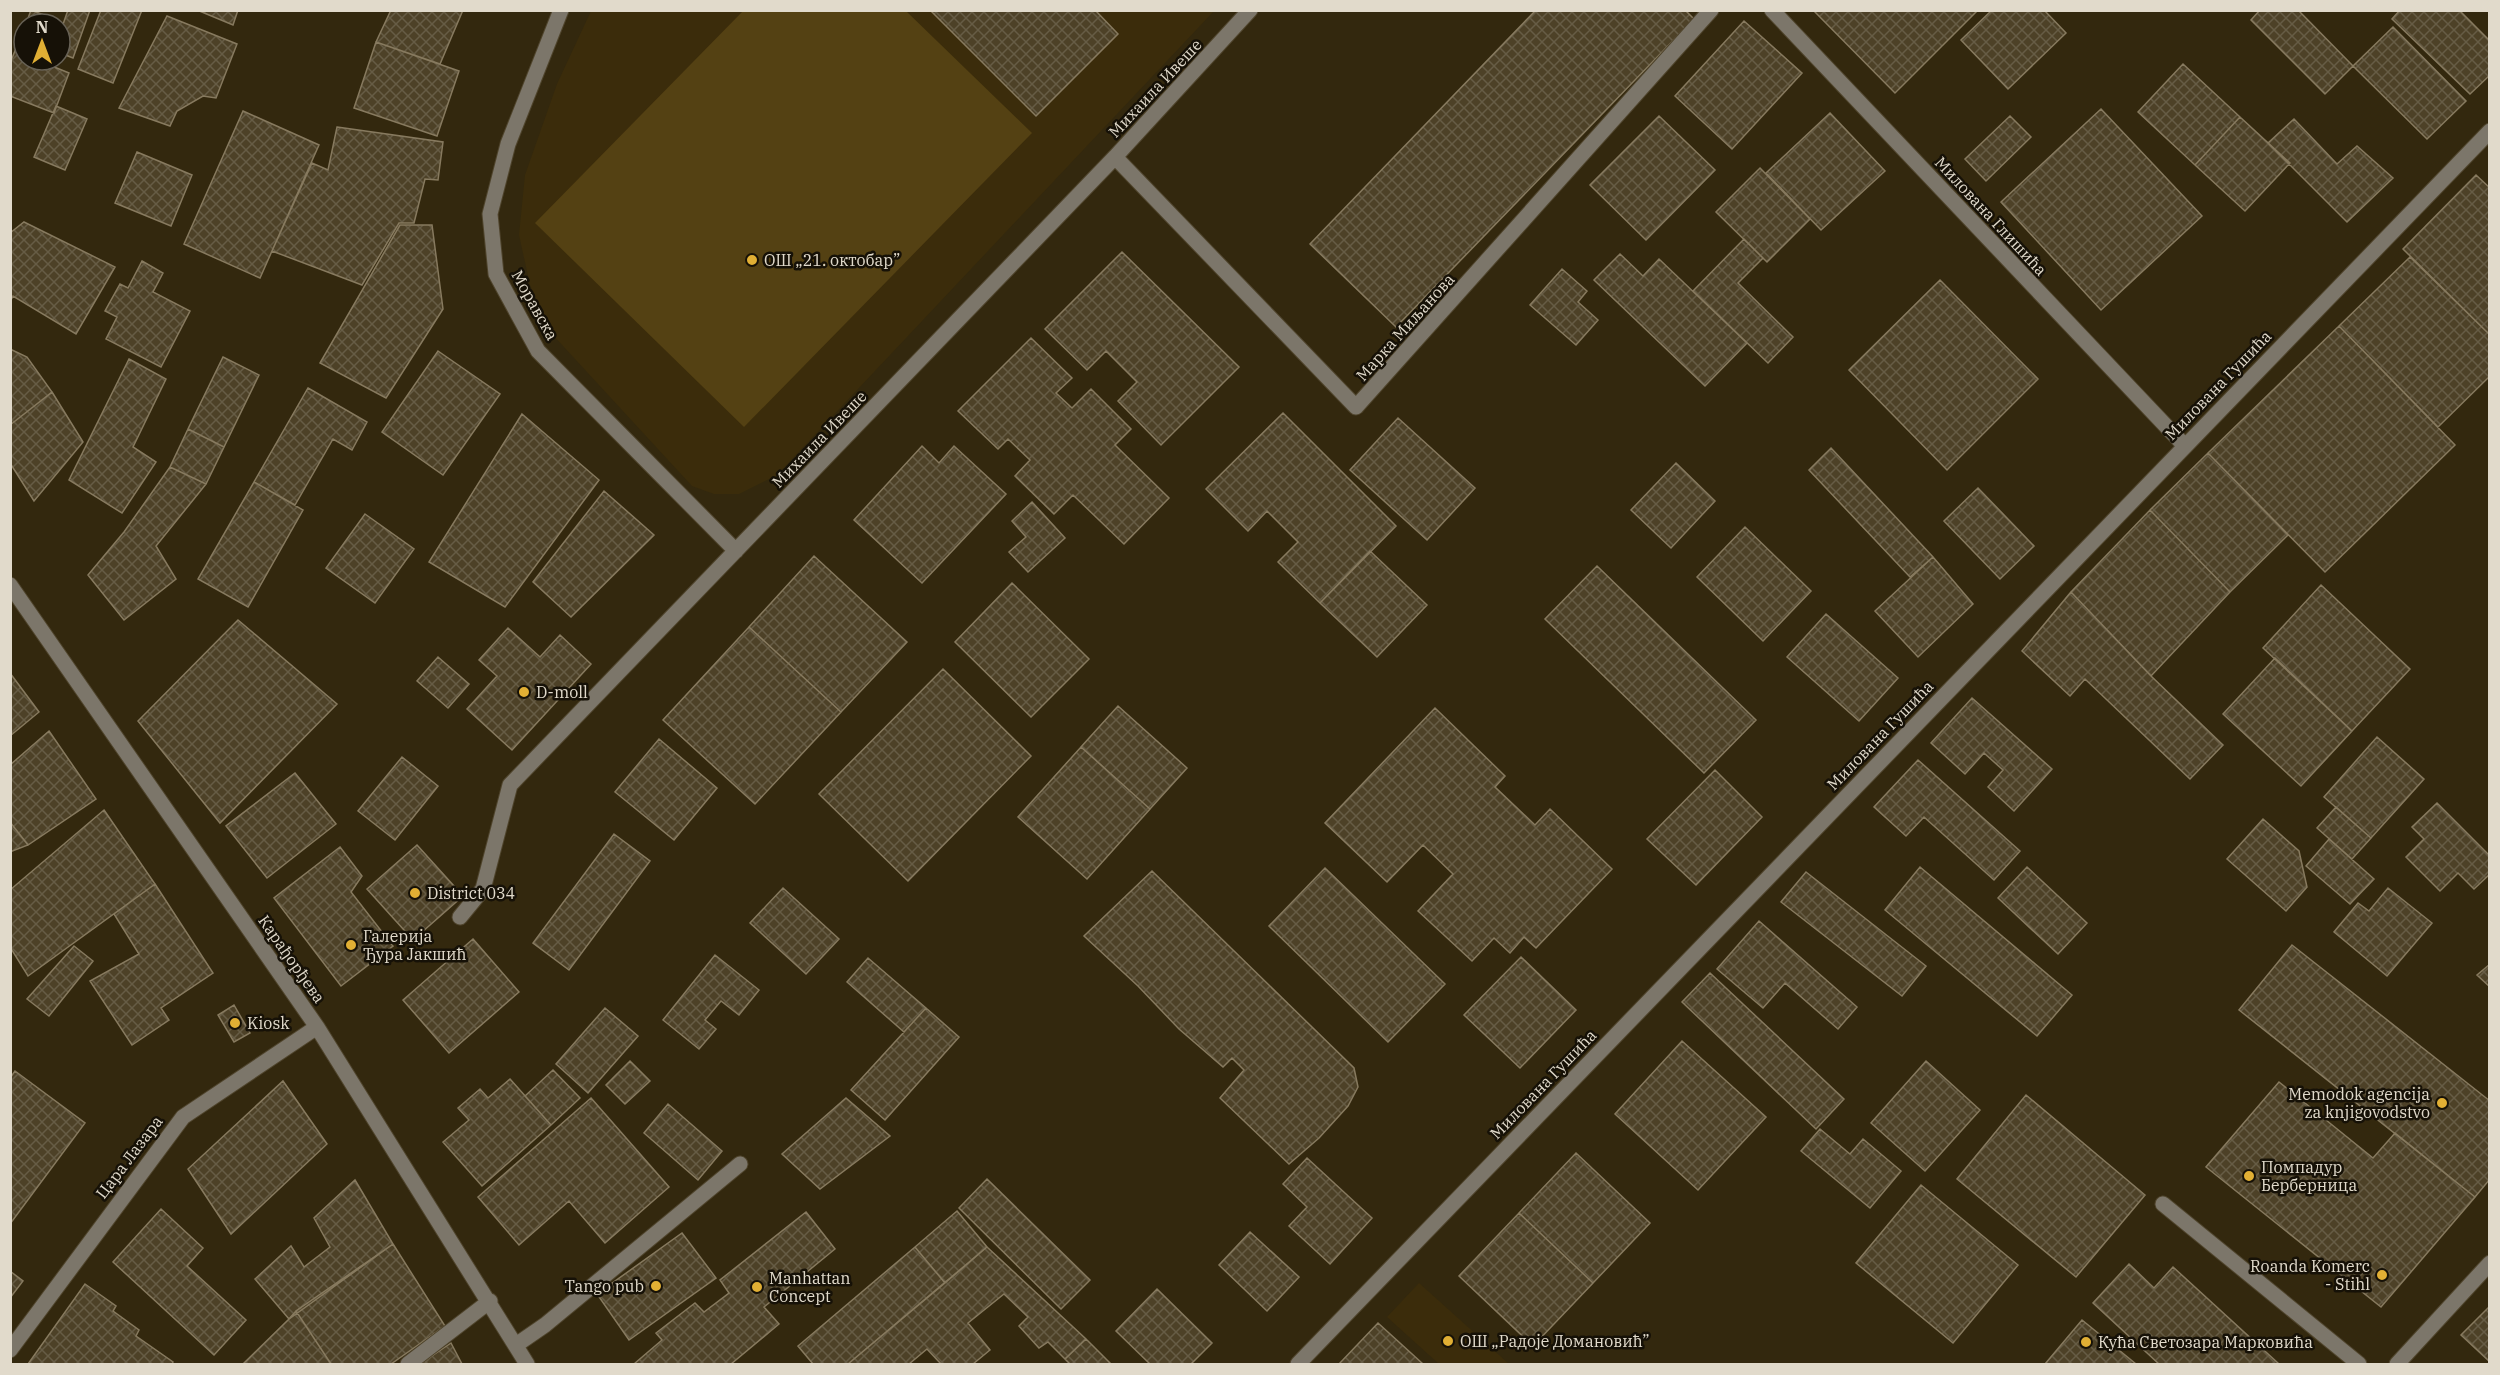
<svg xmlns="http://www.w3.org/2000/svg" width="2500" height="1375" viewBox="0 0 2500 1375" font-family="'IBM Plex Serif',serif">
  <defs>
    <pattern id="building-cross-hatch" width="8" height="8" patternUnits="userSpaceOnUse" patternTransform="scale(1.5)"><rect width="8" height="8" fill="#4d4127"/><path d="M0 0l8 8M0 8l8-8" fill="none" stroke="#665c45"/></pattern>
  </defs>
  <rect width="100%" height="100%" fill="#33280e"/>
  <!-- built -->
  <path fill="#3b2c0b" d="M 591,11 L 1214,11 L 777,475 L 739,494 L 714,494 L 692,486 L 552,334 L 530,285 L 519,235 L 525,175 L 557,84 Z
    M 1419,1283 L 1509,1364 L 1439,1364 L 1387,1317 Z"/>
  <!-- pitch -->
  <path fill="#544113" d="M 743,11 L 906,11 L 1032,133 L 744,427 L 535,223 Z"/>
  <!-- building -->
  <path fill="url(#building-cross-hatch)" stroke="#877a5f" stroke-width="1.5" d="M 31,10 L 54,19 L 52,24 L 26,24 Z
    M 68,10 L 90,10 L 73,58 L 60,53 L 60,33 Z
    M 101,10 L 142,10 L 113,83 L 78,69 Z
    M 197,10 L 238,10 L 233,25 Z
    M 391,10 L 463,10 L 440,64 L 376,42 Z
    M 930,10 L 1095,10 L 1118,34 L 1036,116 Z
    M 1536,10 L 1685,10 L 1694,19 L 1396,327 L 1310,244 Z
    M 1813,10 L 1978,10 L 1895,93 Z
    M 1992,10 L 2044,10 L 2066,33 L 2008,89 L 1961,40 Z
    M 2260,10 L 2298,10 L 2353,66 L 2325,94 L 2251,20 Z
    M 2400,10 L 2459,10 L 2490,41 L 2490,75 L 2470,94 L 2392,19 Z
    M 167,16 L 237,44 L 216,98 L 203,96 L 177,111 L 170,126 L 119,108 Z
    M 1744,21 L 1802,73 L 1732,149 L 1675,96 Z
    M 2393,27 L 2466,101 L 2427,139 L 2353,66 Z
    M 24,29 L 24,60 L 37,60 L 69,73 L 54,113 L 10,96 L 10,63 Z
    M 376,42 L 459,71 L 437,136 L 354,108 Z
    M 2183,64 L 2240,117 L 2195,165 L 2138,112 Z
    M 56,106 L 87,119 L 65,170 L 34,157 Z
    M 2101,109 L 2202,216 L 2101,310 L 2001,202 Z
    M 243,111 L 319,145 L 260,278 L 184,244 Z
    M 1830,113 L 1885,171 L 1821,230 L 1766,173 Z
    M 1659,116 L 1715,170 L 1646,240 L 1590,185 Z
    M 2010,116 L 2031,137 L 1986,181 L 1965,159 Z
    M 2240,117 L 2290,163 L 2245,211 L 2195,165 Z
    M 2294,119 L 2337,164 L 2357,146 L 2393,178 L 2347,222 L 2268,143 Z
    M 337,127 L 443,142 L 438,180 L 425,179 L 414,223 L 399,223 L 362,285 L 272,251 L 312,163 L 328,170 Z
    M 137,152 L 192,175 L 171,226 L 115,203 Z
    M 1760,168 L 1810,219 L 1767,262 L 1716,212 Z
    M 2476,175 L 2490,188 L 2490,335 L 2403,249 Z
    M 24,222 L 115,267 L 76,334 L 13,296 L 10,302 L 10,233 Z
    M 400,225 L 432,225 L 443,309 L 386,398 L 320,363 Z
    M 1744,239 L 1763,258 L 1738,283 L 1793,337 L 1768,363 L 1693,291 Z
    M 1122,252 L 1239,367 L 1161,445 L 1118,401 L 1137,382 L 1106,351 L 1087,370 L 1045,329 Z
    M 1620,254 L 1643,276 L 1659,259 L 1747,343 L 1705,386 L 1594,280 Z
    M 2410,257 L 2490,335 L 2490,376 L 2438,427 L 2339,326 Z
    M 142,261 L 163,273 L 153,292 L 190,311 L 161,367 L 106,339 L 117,317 L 105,311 L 120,284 L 128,288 Z
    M 1562,269 L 1587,291 L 1578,302 L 1598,320 L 1576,345 L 1530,305 Z
    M 1940,280 L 2038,379 L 1947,470 L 1849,370 Z
    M 2339,326 L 2455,445 L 2325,572 L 2208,453 Z
    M 1031,338 L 1072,378 L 1056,393 L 1072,408 L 1091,389 L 1131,429 L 1115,445 L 1169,498 L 1124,544 L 1073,495 L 1054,514 L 1015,476 L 1030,460 L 1008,439 L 998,449 L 958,411 Z
    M 10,349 L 27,357 L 52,392 L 10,425 Z
    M 438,351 L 500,394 L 443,475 L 382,432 Z
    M 223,357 L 259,375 L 224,447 L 188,429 Z
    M 129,359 L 166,379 L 133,447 L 156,462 L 122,513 L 69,480 Z
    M 308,388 L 367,422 L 352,450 L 333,439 L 295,505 L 254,482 Z
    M 52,392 L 83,442 L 34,501 L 10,463 L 10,425 Z
    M 1283,413 L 1396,526 L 1320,603 L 1278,562 L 1298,542 L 1267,511 L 1248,531 L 1206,489 Z
    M 522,414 L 599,480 L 505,607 L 429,562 Z
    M 1398,418 L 1475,488 L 1427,540 L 1350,470 Z
    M 188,429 L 224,447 L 206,484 L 170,467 Z
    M 922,446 L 939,463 L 954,446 L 1006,494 L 922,583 L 854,520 Z
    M 1831,448 L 1933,557 L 1910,577 L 1809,470 Z
    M 2208,453 L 2288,535 L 2230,592 L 2150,510 Z
    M 1676,463 L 1715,501 L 1671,548 L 1631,510 Z
    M 170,467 L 206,484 L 156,546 L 176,579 L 124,620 L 88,575 L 124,532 Z
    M 254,482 L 303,510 L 248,607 L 198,579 Z
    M 1978,488 L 2034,546 L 2000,579 L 1944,521 Z
    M 604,491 L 654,535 L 571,617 L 533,582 Z
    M 1032,502 L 1065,538 L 1028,572 L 1009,552 L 1026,537 L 1012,521 Z
    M 2150,510 L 2230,592 L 2151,676 L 2071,592 Z
    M 365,514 L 414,549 L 375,603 L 326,568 Z
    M 1745,527 L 1811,591 L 1763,641 L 1697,577 Z
    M 1370,551 L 1427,605 L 1377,657 L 1320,603 Z
    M 814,556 L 907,642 L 841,712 L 749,627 Z
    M 1933,557 L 1973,604 L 1918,657 L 1875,611 Z
    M 1597,566 L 1756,720 L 1704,773 L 1545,619 Z
    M 1012,583 L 1089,659 L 1031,717 L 955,642 Z
    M 2321,585 L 2410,669 L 2352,731 L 2263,648 Z
    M 2071,592 L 2151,676 L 2223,745 L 2190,779 L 2085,679 L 2070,696 L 2022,651 Z
    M 1826,614 L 1898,678 L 1859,721 L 1787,657 Z
    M 238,620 L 337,704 L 220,823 L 138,721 Z
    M 749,627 L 841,712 L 755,804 L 663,720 Z
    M 508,628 L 540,657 L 560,635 L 591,664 L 512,750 L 467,709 L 497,676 L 479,660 Z
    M 438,657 L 469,684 L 448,708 L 417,681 Z
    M 2275,658 L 2352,731 L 2301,786 L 2223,714 Z
    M 943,669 L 1031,756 L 908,881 L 819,794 Z
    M 10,673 L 39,712 L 10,736 Z
    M 1972,698 L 2052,769 L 2014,811 L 1988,787 L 2003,770 L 1984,753 L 1965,774 L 1931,743 Z
    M 1118,706 L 1187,768 L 1150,809 L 1081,747 Z
    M 1435,708 L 1505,776 L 1495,787 L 1535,825 L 1550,809 L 1612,869 L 1536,948 L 1524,937 L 1510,953 L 1494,938 L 1472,961 L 1418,911 L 1453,874 L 1423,845 L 1387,882 L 1325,823 Z
    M 49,731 L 96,799 L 28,845 L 10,822 L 10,765 Z
    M 2377,737 L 2424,779 L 2371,838 L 2324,797 Z
    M 659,739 L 717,788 L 674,840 L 615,792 Z
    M 1081,747 L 1150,809 L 1087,879 L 1018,817 Z
    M 402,757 L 438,786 L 395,840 L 358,811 Z
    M 1918,760 L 2020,851 L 1994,880 L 1924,817 L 1906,836 L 1874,807 Z
    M 1715,770 L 1762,817 L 1696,885 L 1647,839 Z
    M 295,773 L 336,824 L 267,878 L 226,826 Z
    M 2437,803 L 2490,856 L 2490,874 L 2474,889 L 2458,873 L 2440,891 L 2406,857 L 2424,839 L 2412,827 Z
    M 2336,807 L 2371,838 L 2352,859 L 2317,828 Z
    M 104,810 L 155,884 L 28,976 L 10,947 L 10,890 Z
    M 2263,819 L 2299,851 L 2307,887 L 2286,911 L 2227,859 Z
    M 10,822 L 28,845 L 10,852 Z
    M 614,834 L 650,861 L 569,970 L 533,943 Z
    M 2329,839 L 2374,879 L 2350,904 L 2306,866 Z
    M 417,845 L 463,896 L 413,940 L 367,889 Z
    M 340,847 L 362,876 L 351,892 L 393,946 L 341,986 L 274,898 Z
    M 1920,867 L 2072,995 L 2037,1036 L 1885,910 Z
    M 2027,867 L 2087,923 L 2058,954 L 1998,898 Z
    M 1325,868 L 1445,984 L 1388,1042 L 1269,926 Z
    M 1152,871 L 1354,1068 L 1358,1087 L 1348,1106 L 1319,1138 L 1289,1164 L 1220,1098 L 1244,1070 L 1232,1058 L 1223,1067 L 1179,1029 L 1138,986 L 1084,936 Z
    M 1806,872 L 1926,966 L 1902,996 L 1781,902 Z
    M 155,884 L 213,973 L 161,1008 L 169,1020 L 132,1045 L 90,981 L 139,954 L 114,914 Z
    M 783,888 L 839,939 L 806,974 L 750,923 Z
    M 2388,888 L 2432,923 L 2387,976 L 2334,932 L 2358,903 L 2369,911 Z
    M 1759,921 L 1857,1007 L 1838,1029 L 1785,983 L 1763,1008 L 1717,969 Z
    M 473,939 L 519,992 L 449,1053 L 403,1000 Z
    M 2292,945 L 2490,1101 L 2490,1179 L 2475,1197 L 2239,1010 Z
    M 74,946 L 93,961 L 49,1016 L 27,999 Z
    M 715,955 L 759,990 L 739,1015 L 721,1001 L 705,1020 L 716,1029 L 699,1049 L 663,1020 Z
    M 1521,957 L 1576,1010 L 1520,1068 L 1464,1015 Z
    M 868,958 L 926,1008 L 904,1032 L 847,982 Z
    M 2490,964 L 2490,987 L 2477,975 Z
    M 1710,973 L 1844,1099 L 1816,1129 L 1682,1002 Z
    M 234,1005 L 250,1033 L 234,1042 L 218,1015 Z
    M 605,1008 L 638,1036 L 588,1093 L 556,1064 Z
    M 926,1008 L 959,1037 L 885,1120 L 851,1090 Z
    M 1682,1041 L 1766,1117 L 1698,1190 L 1615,1114 Z
    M 630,1061 L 650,1081 L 625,1104 L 606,1085 Z
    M 1926,1061 L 1980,1110 L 1925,1171 L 1871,1123 Z
    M 553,1070 L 580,1098 L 551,1125 L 525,1096 Z
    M 15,1071 L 85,1123 L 10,1224 L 10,1078 Z
    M 510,1079 L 551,1125 L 482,1186 L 443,1142 L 469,1120 L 458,1108 L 480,1089 L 488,1098 Z
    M 283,1081 L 327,1144 L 231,1234 L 188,1169 Z
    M 2279,1082 L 2373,1158 L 2395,1133 L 2475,1197 L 2381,1307 L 2206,1167 Z
    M 2026,1095 L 2145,1195 L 2076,1277 L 1957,1179 Z
    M 591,1098 L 669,1187 L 605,1243 L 569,1201 L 519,1245 L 478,1197 Z
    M 846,1098 L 890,1136 L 820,1189 L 782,1154 Z
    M 668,1104 L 722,1151 L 698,1180 L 644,1133 Z
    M 1820,1129 L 1850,1154 L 1863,1139 L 1901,1171 L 1870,1208 L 1801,1151 Z
    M 1576,1153 L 1650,1223 L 1593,1283 L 1519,1213 Z
    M 1307,1158 L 1372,1218 L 1330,1264 L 1289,1226 L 1307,1207 L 1283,1184 Z
    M 987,1179 L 1090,1280 L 1061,1309 L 959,1208 Z
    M 355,1180 L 393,1244 L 289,1319 L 255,1279 L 291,1246 L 304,1267 L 330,1247 L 314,1218 Z
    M 1921,1185 L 2018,1265 L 1953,1343 L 1856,1263 Z
    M 161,1209 L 203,1248 L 187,1266 L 246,1320 L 214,1355 L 113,1262 Z
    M 957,1211 L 987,1247 L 945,1283 L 915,1247 Z
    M 806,1212 L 835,1249 L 764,1307 L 779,1324 L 731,1364 L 634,1364 L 662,1340 L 656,1333 L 695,1303 L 704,1312 L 729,1293 L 720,1280 Z
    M 1519,1213 L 1593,1283 L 1533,1346 L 1459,1276 Z
    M 1250,1232 L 1299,1277 L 1267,1311 L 1219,1265 Z
    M 682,1233 L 716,1278 L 629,1340 L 597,1294 Z
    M 393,1244 L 445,1326 L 391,1364 L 331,1364 L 296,1311 Z
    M 915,1247 L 945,1283 L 848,1364 L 813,1364 L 798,1346 Z
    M 987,1247 L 1086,1339 L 1065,1359 L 1048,1342 L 1039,1348 L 1019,1326 L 1028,1317 L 1004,1294 L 968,1323 L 990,1350 L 973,1364 L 941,1364 L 927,1349 L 909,1364 L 848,1364 Z
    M 2129,1264 L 2154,1288 L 2173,1267 L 2279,1364 L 2159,1364 L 2093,1303 Z
    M 10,1271 L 23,1281 L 10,1298 Z
    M 85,1284 L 116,1306 L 113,1311 L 139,1330 L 136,1336 L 173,1362 L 172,1364 L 28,1364 Z
    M 1157,1289 L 1212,1343 L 1191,1364 L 1150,1364 L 1116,1331 Z
    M 2490,1306 L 2490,1362 L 2461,1335 Z
    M 296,1311 L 331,1364 L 243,1364 L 289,1319 Z
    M 2082,1320 L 2136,1364 L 2045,1364 Z
    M 1378,1323 L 1423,1364 L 1339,1364 Z
    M 1086,1339 L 1111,1364 L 1070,1364 L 1065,1359 Z
    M 451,1343 L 462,1364 L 420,1364 Z"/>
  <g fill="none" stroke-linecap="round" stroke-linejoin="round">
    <defs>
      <path id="minor" d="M 561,10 L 508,144 L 490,214 L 496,274 L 538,351 L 736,551
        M 1772,10 L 2184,445
        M 1115,157 L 1356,407 L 1711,10
        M 10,585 L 317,1027 L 527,1364
        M 460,917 L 483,889 L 510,785 L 1115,157 L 1250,10
        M 2163,1204 L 2359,1364
        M 516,1345 L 545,1325 L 740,1164
        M 10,1350 L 183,1117 L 317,1027
        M 408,1364 L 490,1301
        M 1298,1364 L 2490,131
        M 2397,1364 L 2490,1263"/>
    </defs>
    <!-- minor casing -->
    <use href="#minor" stroke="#4f442c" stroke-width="17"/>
    <!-- minor -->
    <use href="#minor" stroke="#7c766a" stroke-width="15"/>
  </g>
  <!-- markers -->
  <g fill="#e1af34" stroke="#161107" stroke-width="2">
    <circle cx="752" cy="260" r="6"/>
    <circle cx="524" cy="692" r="6"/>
    <circle cx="415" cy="893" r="6"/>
    <circle cx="351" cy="945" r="6"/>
    <circle cx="235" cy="1023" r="6"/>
    <circle cx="2442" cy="1103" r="6"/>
    <circle cx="2249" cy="1176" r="6"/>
    <circle cx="2382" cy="1275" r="6"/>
    <circle cx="656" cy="1286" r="6"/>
    <circle cx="757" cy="1287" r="6"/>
    <circle cx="1448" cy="1341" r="6"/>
    <circle cx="2086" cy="1342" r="6"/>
  </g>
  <g text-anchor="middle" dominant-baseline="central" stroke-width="5" stroke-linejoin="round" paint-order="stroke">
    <!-- street labels -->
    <g font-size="16" fill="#e1dacb" stroke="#161107">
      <text transform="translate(1155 88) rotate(-47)">Михаила Ивеше</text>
      <text transform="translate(1991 216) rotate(47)">Милована Глишића</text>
      <text transform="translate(535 305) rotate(61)">Моравска</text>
      <text transform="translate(1405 327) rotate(-48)">Марка Миљанова</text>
      <text transform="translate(2218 385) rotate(-46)">Милована Гушића</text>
      <text transform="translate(819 439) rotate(-46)">Михаила Ивеше</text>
      <text transform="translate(1880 735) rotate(-46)">Милована Гушића</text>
      <text transform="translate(292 959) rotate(55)">Карађорђева</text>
      <text transform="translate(1543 1084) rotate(-46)">Милована Гушића</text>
      <text transform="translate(129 1157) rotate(-53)">Цара Лазара</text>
    </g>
    <!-- poi labels -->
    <g font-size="16" fill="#e1dacb" stroke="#161107" text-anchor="start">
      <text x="764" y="260">ОШ „21. октобар”</text>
      <text x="536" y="692">D-moll</text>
      <text x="427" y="893">District 034</text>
      <text x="363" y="936">Галерија<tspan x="363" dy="18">Ђура Јакшић</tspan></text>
      <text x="247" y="1023">Kiosk</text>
      <text x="2430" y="1094" text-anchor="end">Memodok agencija<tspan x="2430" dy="18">za knjigovodstvo</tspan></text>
      <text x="2261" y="1167">Помпадур<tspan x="2261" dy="18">Берберница</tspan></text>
      <text x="2370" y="1266" text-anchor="end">Roanda Komerc<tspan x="2370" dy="18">- Stihl</tspan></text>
      <text x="769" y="1278">Manhattan<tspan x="769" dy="18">Concept</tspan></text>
      <text x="644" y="1286" text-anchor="end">Tango pub</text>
      <text x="1460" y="1341">ОШ „Радоје Домановић”</text>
      <text x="2098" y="1342">Кућа Светозара Марковића</text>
    </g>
  </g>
  <!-- border -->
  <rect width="2500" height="1375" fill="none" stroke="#e1dacb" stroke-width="24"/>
  <!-- north arrow -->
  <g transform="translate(42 42)"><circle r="28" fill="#161107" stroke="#676155" stroke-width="1.5"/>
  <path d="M0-4.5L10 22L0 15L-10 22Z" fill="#e1af34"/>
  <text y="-9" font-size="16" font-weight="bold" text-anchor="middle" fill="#e1dacb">N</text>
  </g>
</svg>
